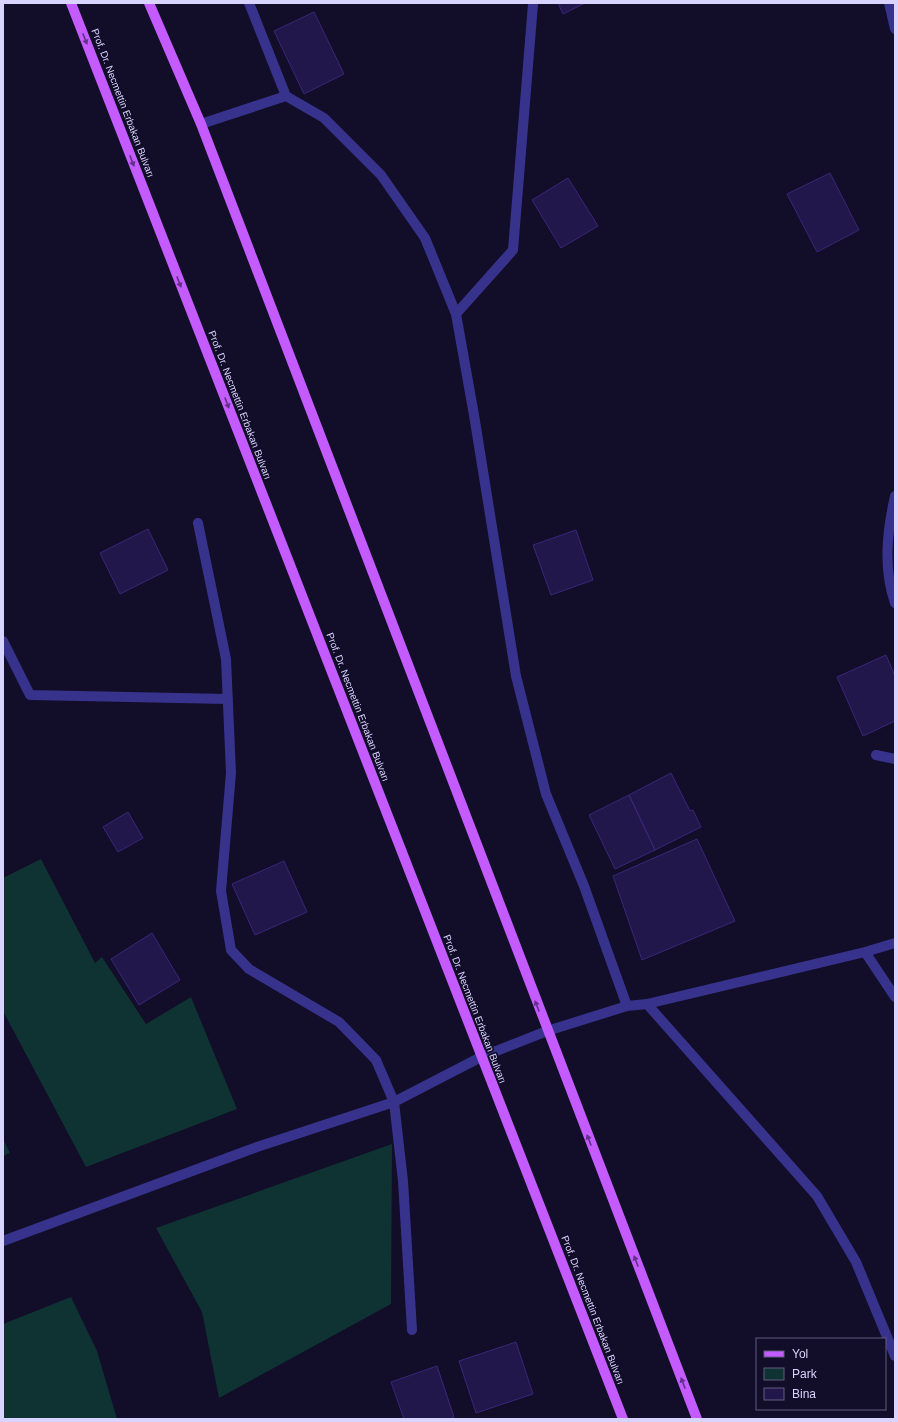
<svg xmlns="http://www.w3.org/2000/svg" width="898" height="1422" viewBox="0 0 898 1422" font-family="Helvetica,sans-serif">
  <rect width="100%" height="100%" fill="#120d28"/>
  <!-- green -->
  <path fill="#0f3332" d="M 41,859 L 95,963 L 102,957 L 146,1024 L 191,997 L 237,1109 L 86,1167 L 3,1011 L 3,878 Z
    M 3,1139 L 10,1153 L 3,1156 Z
    M 392,1144 L 391,1304 L 219,1398 L 202,1312 L 156,1228 Z
    M 71,1297 L 97,1351 L 117,1419 L 3,1419 L 3,1324 Z"/>
  <!-- building -->
  <path fill="#22174b" stroke="#38277a" d="M 558,3 L 585,3 L 563,14 Z
    M 314,12 L 344,74 L 304,94 L 274,31 Z
    M 830,173 L 859,230 L 817,252 L 787,194 Z
    M 568,178 L 598,226 L 561,248 L 532,200 Z
    M 148,529 L 168,570 L 120,594 L 100,553 Z
    M 576,530 L 593,580 L 551,595 L 533,545 Z
    M 886,655 L 895,676 L 895,721 L 863,736 L 837,677 Z
    M 671,773 L 690,811 L 693,810 L 701,827 L 655,850 L 629,795 Z
    M 629,795 L 655,850 L 615,869 L 589,815 Z
    M 128,812 L 143,838 L 118,852 L 103,827 Z
    M 697,839 L 735,921 L 642,960 L 613,876 Z
    M 284,861 L 307,912 L 255,935 L 232,884 Z
    M 152,933 L 180,980 L 139,1005 L 111,959 Z
    M 516,1342 L 533,1394 L 476,1413 L 459,1361 Z
    M 437,1366 L 454,1417 L 449,1419 L 404,1419 L 391,1382 Z"/>
  <g fill="none" stroke-linecap="round" stroke-linejoin="round">
    <!-- minor -->
    <path stroke="#37338c" stroke-width="10" d="M 249,3 L 286,96
      M 889,3 L 895,29
      M 201,124 L 286,96 L 324,118 L 381,175 L 425,238 L 456,314 L 474,415 L 516,676 L 546,794 L 584,886 L 627,1006
      M 456,314 L 513,250 L 533,4
      M 895,496 C 887,532 883,568 895,603
      M 198,523 L 226,659 L 231,773 L 221,891 L 231,950 L 249,969 L 339,1022 L 376,1060 L 394,1102 L 403,1181 L 412,1330
      M 3,641 L 30,695 L 228,699
      M 876,755 L 895,759
      M 865,952 L 895,997
      M 647,1004 L 817,1196 L 856,1262 L 895,1356
      M 3,1241 L 257,1147 L 394,1102 L 481,1057 L 547,1031 L 627,1006 L 647,1004 L 865,952 L 895,943"/>
    <!-- major -->
    <path stroke="#c45bff" stroke-width="10" d="M 71,3 L 623,1419
      M 149,3 L 201,124 L 697,1419"/>
  </g>
  <!-- one-way arrows -->
  <defs><path id="oneway-solid" d="M-6-.8H1V-3.2L6.5 0L1 3.2V.8H-6Z"/></defs>
  <g fill="#623089">
    <use href="#oneway-solid" transform="translate(85 39) rotate(69)"/>
    <use href="#oneway-solid" transform="translate(132 161) rotate(69)"/>
    <use href="#oneway-solid" transform="translate(179 282) rotate(69)"/>
    <use href="#oneway-solid" transform="translate(227 403) rotate(69)"/>
    <use href="#oneway-solid" transform="translate(537 1006) rotate(-111)"/>
    <use href="#oneway-solid" transform="translate(589 1140) rotate(-111)"/>
    <use href="#oneway-solid" transform="translate(636 1261) rotate(-111)"/>
    <use href="#oneway-solid" transform="translate(683 1383) rotate(-111)"/>
  </g>
  <g text-anchor="middle" dominant-baseline="central" stroke-width="3.5" stroke-linejoin="round" paint-order="stroke">
    <!-- street labels -->
    <g font-size="10" fill="#d9d4ff" stroke="#120d28">
      <text transform="translate(123 103) rotate(69)">Prof. Dr. Necmettin Erbakan Bulvarı</text>
      <text transform="translate(240 405) rotate(69)">Prof. Dr. Necmettin Erbakan Bulvarı</text>
      <text transform="translate(358 707) rotate(69)">Prof. Dr. Necmettin Erbakan Bulvarı</text>
      <text transform="translate(475 1009) rotate(69)">Prof. Dr. Necmettin Erbakan Bulvarı</text>
      <text transform="translate(593 1310) rotate(69)">Prof. Dr. Necmettin Erbakan Bulvarı</text>
    </g>
  </g>
  <!-- border -->
  <rect width="898" height="1422" fill="none" stroke="#d9d4ff" stroke-width="8"/>
  <!-- legend -->
  <rect x="756" y="1338" width="130" height="72" fill="#120d28" stroke="#625d7e"/>
  <rect x="764" y="1351" width="20" height="6" fill="#c45bff" stroke="#625d7e"/>
  <text x="792" y="1358" font-size="12" fill="#d9d4ff">Yol</text>
  <rect x="764" y="1368" width="20" height="12" fill="#0f3332" stroke="#625d7e"/>
  <text x="792" y="1378" font-size="12" fill="#d9d4ff">Park</text>
  <rect x="764" y="1388" width="20" height="12" fill="#22174b" stroke="#625d7e"/>
  <text x="792" y="1398" font-size="12" fill="#d9d4ff">Bina</text>
</svg>
